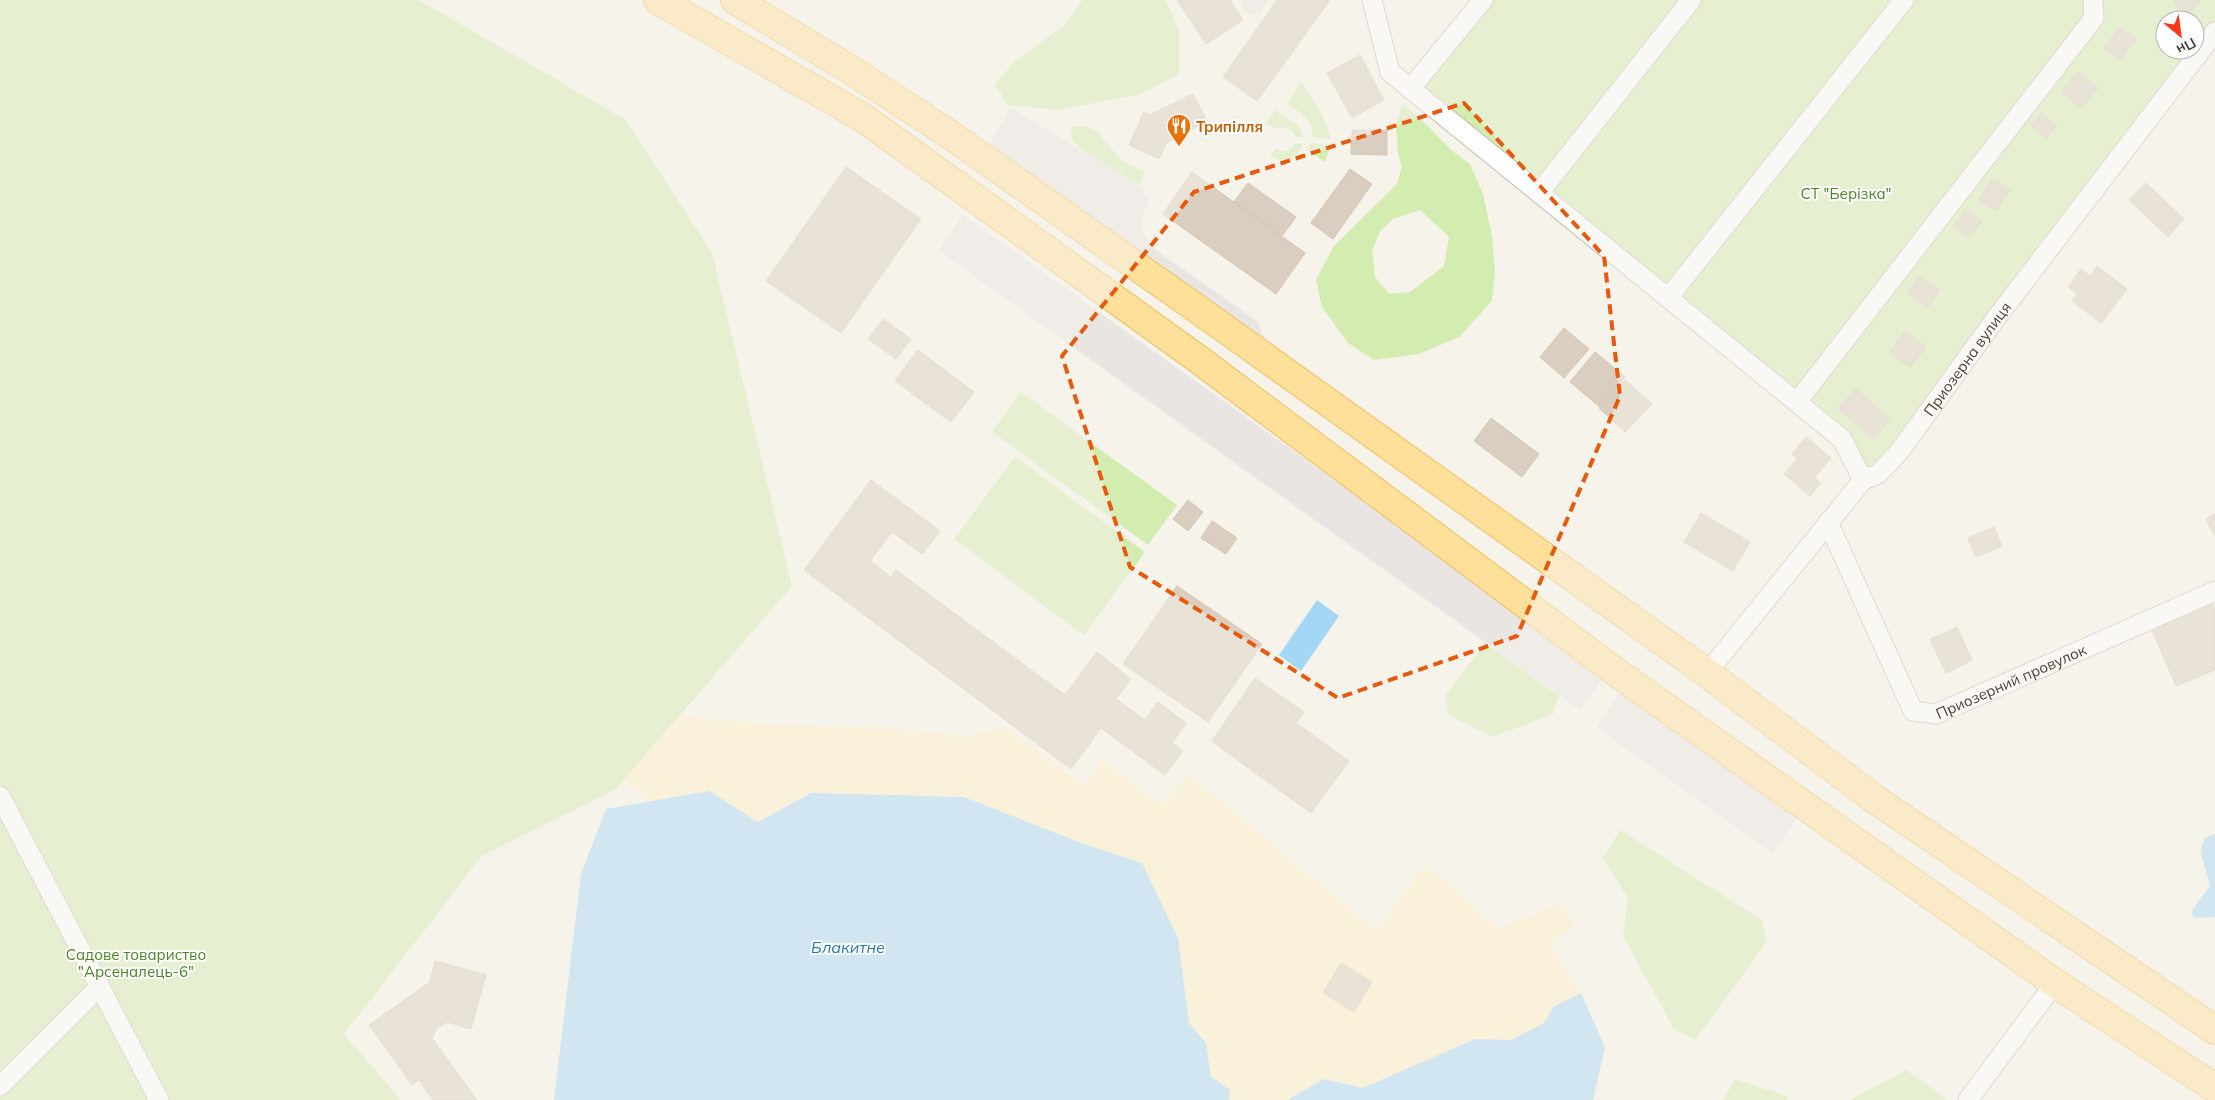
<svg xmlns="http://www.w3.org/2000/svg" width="2215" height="1100" viewBox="0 0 2215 1100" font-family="Mulish,sans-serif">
  <rect width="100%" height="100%" fill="#f6f3eb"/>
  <!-- green -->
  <path fill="#d3edb1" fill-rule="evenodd" d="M 0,0 L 419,0 L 626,120 L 712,253 L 792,586 L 615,790 L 482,856 L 344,1034 L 401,1100 L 0,1100 Z
    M 1082,0 L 1166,0 L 1179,31 L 1179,74 L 1141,94 L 1058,110 L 1008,105 L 995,85 L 1014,62 L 1064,26 Z
    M 1482,0 L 2215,0 L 2215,32 L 1899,452 L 1863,480 L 1842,439 L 1410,89 ZM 2165,20 L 2195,20 L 2195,50 L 2165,50 Z
    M 1301,82 C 1309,94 1332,125 1330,139 L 1312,137 C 1314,121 1299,111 1287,104 Z
    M 1403,104 L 1424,122 L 1451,150 L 1470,164 L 1483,194 L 1492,236 L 1495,272 L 1492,301 L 1459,337 L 1419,354 L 1374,360 L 1348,343 L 1322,307 L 1316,280 L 1333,247 L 1397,184 L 1402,167 L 1398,154 L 1396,123 ZM 1420,210 L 1449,237 L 1444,266 L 1410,292 L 1389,294 L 1375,277 L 1372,251 L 1380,231 L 1393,219 Z
    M 1275,110 L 1299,126 L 1303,137 L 1296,137 L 1293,132 L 1283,127 L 1276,129 L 1266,123 Z
    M 1086,126 L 1098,132 L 1121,160 L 1144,171 L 1139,186 L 1085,152 L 1072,140 L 1071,127 Z
    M 1294,143 L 1303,144 C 1297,159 1285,165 1270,156 L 1276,149 L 1284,152 L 1293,147 Z
    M 1310,143 L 1331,145 L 1325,162 L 1308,151 Z
    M 1021,392 L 1177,505 L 1148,545 L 992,432 Z
    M 1015,457 L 1145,552 L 1084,635 L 954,539 Z
    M 1485,643 L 1559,696 L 1553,714 L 1493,737 L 1447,714 L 1446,695 Z
    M 1620,830 L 1762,920 L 1767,942 L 1695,1040 L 1674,1029 L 1623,936 L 1628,898 L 1603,858 Z
    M 1906,1070 L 1948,1100 L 1850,1100 Z
    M 1735,1079 L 1787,1096 L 1787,1100 L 1723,1100 Z"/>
  <!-- sand -->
  <path fill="#fcefc5" d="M 679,716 L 760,724 L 889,728 L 967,736 L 1005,727 L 1085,787 L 1102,760 L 1163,805 L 1189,774 L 1376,931 L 1426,864 L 1498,929 L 1563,903 L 1576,926 L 1551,945 L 1581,993 L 1553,1007 L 1544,1023 L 1511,1040 L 1475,1039 L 1363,1088 L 1324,1079 L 1287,1100 L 1229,1100 L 1230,1090 L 1211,1077 L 1206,1043 L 1189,1023 L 1178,938 L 1141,863 L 1081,843 L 964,797 L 811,793 L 758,822 L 709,791 L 649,802 L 624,779 Z"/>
  <!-- parking -->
  <path fill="#e8e5e2" d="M 1238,0 L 1269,0 L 1260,14 L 1248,15 Z
    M 1010,108 L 1136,182 L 1149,199 L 1142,218 L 1142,228 L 1150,246 L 1257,321 L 1265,340 L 1110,235 L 990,144 Z
    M 963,215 L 1606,674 L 1580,710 L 939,251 Z
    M 1623,687 L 1798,815 L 1773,853 L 1597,728 Z"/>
  <!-- water -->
  <path fill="#a4d7f6" d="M 1317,600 L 1339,616 L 1301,671 L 1279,655 Z
    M 709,791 L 758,822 L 811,793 L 964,797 L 1081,843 L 1142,863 L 1178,938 L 1189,1023 L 1206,1043 L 1211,1077 L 1230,1090 L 1229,1100 L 554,1100 L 581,874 L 606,809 Z
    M 2215,834 L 2215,917 L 2195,918 L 2192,914 L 2193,909 L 2210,886 L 2201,853 L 2201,848 L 2205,838 Z
    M 1581,993 L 1605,1047 L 1593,1100 L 1287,1100 L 1324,1079 L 1363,1088 L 1475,1039 L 1511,1040 L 1544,1023 L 1553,1007 Z"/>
  <!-- building -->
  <path fill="#d9cebf" stroke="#d4c6b2" d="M 1177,0 L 1230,0 L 1243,20 L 1206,44 Z
    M 1277,0 L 1330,0 L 1257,101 L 1223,77 Z
    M 2176,0 L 2201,0 L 2188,15 L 2174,3 Z
    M 2120,27 L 2136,39 L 2120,60 L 2104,48 Z
    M 1360,55 L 1384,100 L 1352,118 L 1327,73 Z
    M 2077,72 L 2098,88 L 2081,108 L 2061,92 Z
    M 1193,94 L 1207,121 L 1167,142 L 1159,159 L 1129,145 L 1144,112 L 1150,115 Z
    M 2041,113 L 2057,126 L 2046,139 L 2031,126 Z
    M 1352,130 L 1387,130 L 1387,155 L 1351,154 Z
    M 846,167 L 921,219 L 841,333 L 766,281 Z
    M 1350,169 L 1372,184 L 1333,239 L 1311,223 Z
    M 1192,172 L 1305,253 L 1276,294 L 1163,214 Z
    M 1993,178 L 2010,190 L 1996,211 L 1979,200 Z
    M 1248,183 L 1296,217 L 1282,236 L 1234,202 Z
    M 2146,183 L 2184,219 L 2168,237 L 2129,200 Z
    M 1966,209 L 1982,221 L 1969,238 L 1953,227 Z
    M 2097,266 L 2127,289 L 2101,323 L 2072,301 L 2077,294 L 2068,287 L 2081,269 L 2090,276 Z
    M 1920,276 L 1940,290 L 1927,308 L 1907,293 Z
    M 883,319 L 911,339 L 896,359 L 868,339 Z
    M 1564,328 L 1589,349 L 1564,378 L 1540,357 Z
    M 1905,331 L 1926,347 L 1910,367 L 1889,352 Z
    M 918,350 L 974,392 L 951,422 L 895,381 Z
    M 1595,352 L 1625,377 L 1600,407 L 1570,382 Z
    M 1625,380 L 1652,404 L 1625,432 L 1599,408 Z
    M 1856,389 L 1890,419 L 1873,439 L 1838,408 Z
    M 1491,418 L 1539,454 L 1522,477 L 1474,441 Z
    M 1806,437 L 1831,458 L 1814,478 L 1821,483 L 1810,496 L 1784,474 L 1797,459 L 1792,454 Z
    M 871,480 L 940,531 L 922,554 L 892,532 L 870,561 L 891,577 L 896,570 L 1065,695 L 1097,652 L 1131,679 L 1116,699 L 1145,720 L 1158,702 L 1186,723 L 1172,743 L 1183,751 L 1165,775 L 1101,728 L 1071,769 L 804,570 Z
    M 1188,500 L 1203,512 L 1188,531 L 1173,519 Z
    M 1701,513 L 1750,542 L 1733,571 L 1684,542 Z
    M 2215,514 L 2215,536 L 2206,519 Z
    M 1212,521 L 1237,538 L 1226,554 L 1201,538 Z
    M 1994,527 L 2002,546 L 1976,557 L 1968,538 Z
    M 1177,586 L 1262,644 L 1208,722 L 1123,664 Z
    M 2211,601 L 2215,610 L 2215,670 L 2176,686 L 2151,628 Z
    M 1957,627 L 1972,660 L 1946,673 L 1930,639 Z
    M 1255,678 L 1304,712 L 1258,775 L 1212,741 Z
    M 1296,723 L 1349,761 L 1311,813 L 1258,775 Z
    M 435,961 L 486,975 L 471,1029 L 447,1022 L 436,1029 L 432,1038 L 477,1100 L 433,1100 L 419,1080 L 412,1085 L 369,1025 L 430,982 Z
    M 1341,963 L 1372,982 L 1354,1012 L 1323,993 Z"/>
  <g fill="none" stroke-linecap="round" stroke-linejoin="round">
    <defs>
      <g id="minor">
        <path d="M 1372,0 L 1390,72 L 1842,439 L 1863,480"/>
        <path d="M 1410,89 L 1483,0"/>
        <path d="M 1539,193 L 1691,0"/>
        <path d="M 1668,298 L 1904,0"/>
        <path d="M 1797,402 L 2094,18 L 2093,0"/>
        <path id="s1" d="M 1828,522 L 1913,711 L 1936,714 L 2215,591"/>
        <path id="s2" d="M 1707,673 L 1863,480 L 1878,474 L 1899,452 L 1997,317 L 2215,32"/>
        <path d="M 0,796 L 159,1100"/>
        <path d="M 0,1086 L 100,986"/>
        <path d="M 1968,1100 L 2055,983"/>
      </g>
      <path id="primary" d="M 658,0 L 862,117 L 1194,356 L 1620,675 L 2055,983 L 2215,1088
        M 735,0 L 851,70 L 949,134 L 1196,308 L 1707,673 L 1873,798 L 2215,1030"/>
    </defs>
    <!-- minor casing -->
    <use href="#minor" stroke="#c3baac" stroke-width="21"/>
    <!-- primary casing -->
    <use href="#primary" stroke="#edc062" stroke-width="30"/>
    <!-- minor -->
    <use href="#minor" stroke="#fff" stroke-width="19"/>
    <!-- primary -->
    <use href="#primary" stroke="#ffe09b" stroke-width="28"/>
  </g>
  <!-- marked area -->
  <path d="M0 0H2215V1100H0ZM 1464,103 L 1604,256 L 1620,396 L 1517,636 L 1338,698 L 1130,567 L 1062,356 L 1194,192 Z" fill="#f6f3eb" fill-opacity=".55" fill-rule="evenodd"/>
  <path fill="none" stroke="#e8590c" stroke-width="4" stroke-dasharray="10 6" stroke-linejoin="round" d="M 1464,103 L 1604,256 L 1620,396 L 1517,636 L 1338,698 L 1130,567 L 1062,356 L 1194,192 Z"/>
  <!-- icons -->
  <defs>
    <symbol id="restaurant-pin" viewBox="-11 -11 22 30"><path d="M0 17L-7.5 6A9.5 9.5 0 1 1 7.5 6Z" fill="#e8710a" stroke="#fff"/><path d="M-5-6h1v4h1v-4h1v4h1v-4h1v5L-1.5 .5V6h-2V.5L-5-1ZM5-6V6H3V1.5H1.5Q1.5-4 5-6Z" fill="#fff"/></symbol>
  </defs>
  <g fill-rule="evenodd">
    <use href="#restaurant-pin" x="1165" y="112" width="28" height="38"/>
  </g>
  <g text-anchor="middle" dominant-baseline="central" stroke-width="4" stroke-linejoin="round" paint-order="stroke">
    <!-- food labels -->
    <g font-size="15" font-weight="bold" fill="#c56008" stroke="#fff" text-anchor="start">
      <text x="1196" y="126">Трипілля</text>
    </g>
    <!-- park labels -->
    <g font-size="15" fill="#4b8325" stroke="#fff">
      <text x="1846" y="193">СТ "Берізка"</text>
      <text x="136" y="954">Садове товариство<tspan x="136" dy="17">"Арсеналець-6"</tspan></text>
    </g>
    <!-- street labels -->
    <g font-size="15" fill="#4b4338" stroke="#fff">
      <text stroke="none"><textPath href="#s2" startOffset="410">Приозерна вулиця</textPath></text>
      <text stroke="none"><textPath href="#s1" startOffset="312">Приозерний провулок</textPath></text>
    </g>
    <!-- water labels -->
    <g font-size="16" font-style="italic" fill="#2578af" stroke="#fff">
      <text x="848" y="947">Блакитне</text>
    </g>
  </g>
  <!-- north arrow -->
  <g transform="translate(2180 35) rotate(151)"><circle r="24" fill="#ffffff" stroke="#b7b4af"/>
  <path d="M0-4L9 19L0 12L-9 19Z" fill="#ff3619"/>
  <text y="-8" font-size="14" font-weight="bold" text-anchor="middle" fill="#4b4338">Пн</text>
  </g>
</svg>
